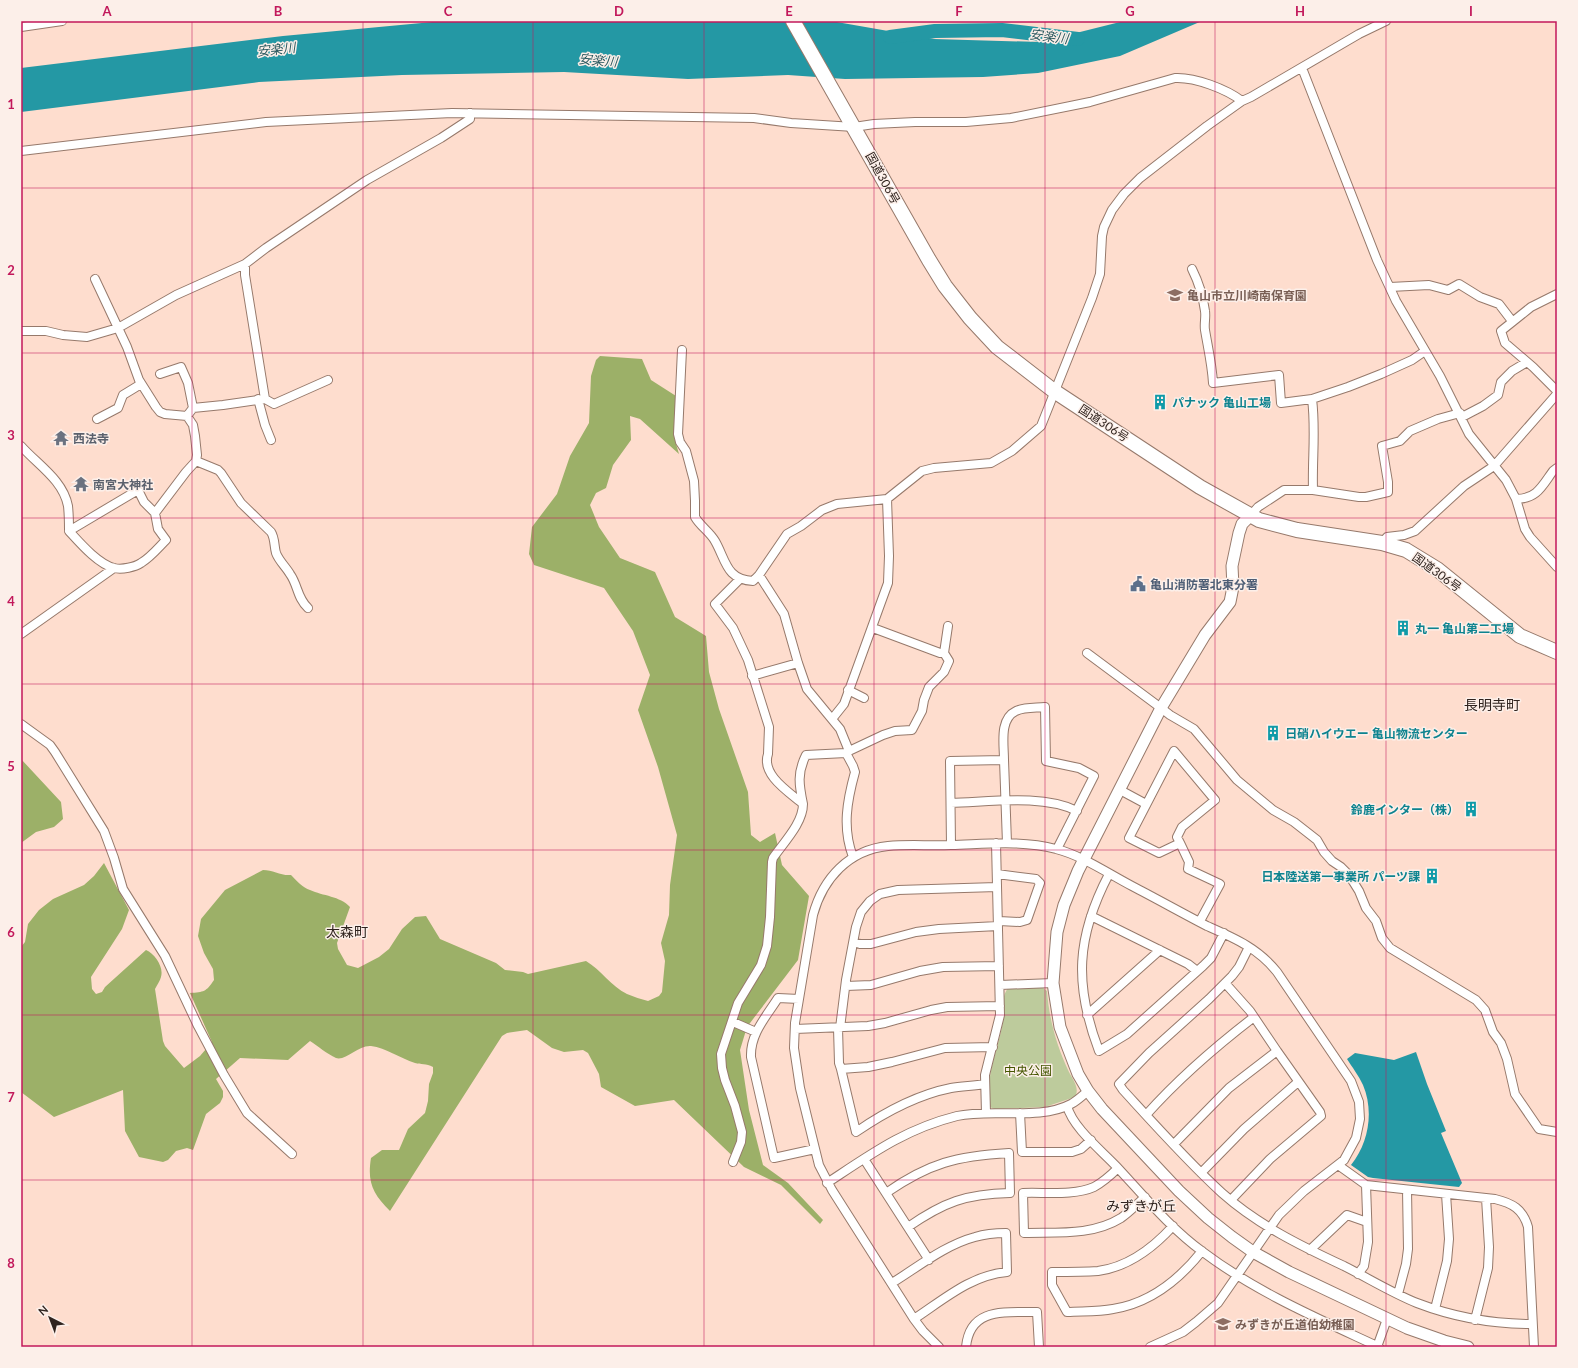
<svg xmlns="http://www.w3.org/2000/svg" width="1578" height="1368" viewBox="0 0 1578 1368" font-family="Lato,'Noto Sans JP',sans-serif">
  <rect width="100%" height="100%" fill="#feddce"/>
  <!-- green -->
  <path fill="#bdcb9c" d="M 1042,987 L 1047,991 C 1049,1019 1057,1047 1069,1072 C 1073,1080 1080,1088 1075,1097 L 1045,1107 L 994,1109 L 990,1107 C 985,1078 996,1055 1002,1027 C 1004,1015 1000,998 1008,988 Z"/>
  <!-- forest -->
  <path fill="#9cb068" d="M 600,356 L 642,359 L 651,380 L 676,396 L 674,437 L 679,454 L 640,419 L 630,416 L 631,440 L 613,465 L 606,488 L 596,493 L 590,505 L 599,527 L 620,558 L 655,572 L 675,617 L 706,636 L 709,672 L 719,709 L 748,792 L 751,835 L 760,842 L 775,833 L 782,865 L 809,896 L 798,960 L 747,1027 L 740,1050 L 749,1110 L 763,1165 L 788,1183 L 823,1220 L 820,1224 L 781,1185 L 744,1167 L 674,1100 L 635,1106 L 601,1087 L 599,1074 L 588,1053 L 583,1050 L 564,1052 L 552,1048 L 527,1030 L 507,1033 L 502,1036 L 390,1211 C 373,1194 367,1183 371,1158 L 382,1150 L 399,1150 L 408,1129 L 425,1113 L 428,1101 L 429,1084 L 433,1073 L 433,1067 C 426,1063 421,1065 415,1063 C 400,1058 386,1048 371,1046 C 358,1045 346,1061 336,1058 C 327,1054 318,1046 310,1041 L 288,1060 L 240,1058 L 216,1079 L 223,1091 L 223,1097 L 220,1103 L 206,1114 L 193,1150 L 187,1148 L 176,1151 L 168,1160 L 163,1162 L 139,1157 L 125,1131 L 123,1090 L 54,1117 L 21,1092 L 21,947 L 25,942 L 28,924 L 39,910 L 53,899 L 84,885 L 94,876 L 104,863 L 129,910 L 122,929 L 91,977 L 92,989 L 96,994 L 102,992 L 105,987 L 146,950 C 155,954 164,967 161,977 C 160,981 157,985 155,989 L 163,1041 L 165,1046 L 184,1068 L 200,1056 L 212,1042 L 190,993 C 204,992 206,992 214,980 L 213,969 L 204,953 L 198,936 L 201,919 L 225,890 L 263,870 C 273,870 281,876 291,875 C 296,880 303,888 310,890 C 323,896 340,896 350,907 L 337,943 L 338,949 L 347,965 L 358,968 L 379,957 L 389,949 L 402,929 L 415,917 L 426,916 L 440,939 L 496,963 L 505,970 L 523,972 L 528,974 L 586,961 C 601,970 611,986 627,994 C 634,997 641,999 648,1001 L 659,996 L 662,992 L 665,961 L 661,943 L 669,915 L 670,885 L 677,835 L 658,767 L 638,710 L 650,675 L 633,631 L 604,588 L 534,565 L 529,554 L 532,527 L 557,494 L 570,456 L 589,423 L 591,376 L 596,360 Z
    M 21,759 L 61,802 L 63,819 L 54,827 L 36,832 L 21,843 Z"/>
  <!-- water -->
  <path fill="#2498a4" d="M 443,21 L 831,21 L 934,39 L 1040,42 L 1124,21 L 1202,21 L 1120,56 L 1038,73 L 983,77 L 845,79 L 788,75 L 688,79 L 564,72 L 402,75 L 259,82 L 21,112 L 21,68 L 283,36 Z
    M 1416,1052 L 1427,1084 L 1446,1131 L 1441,1133 L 1462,1183 L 1459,1187 L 1373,1178 L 1368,1177 L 1351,1165 C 1369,1143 1374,1111 1363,1085 C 1359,1076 1352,1067 1347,1059 L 1355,1053 L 1394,1060 Z"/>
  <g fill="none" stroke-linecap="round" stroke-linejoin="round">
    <!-- river -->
    <path stroke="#2498a4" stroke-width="14" d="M 890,37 L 935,31 L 1002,30 L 1078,39"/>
    <defs>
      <path id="street" d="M 21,27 L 62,21
        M 1302,68 L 1377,260 L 1396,301 L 1440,376 L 1469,434 L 1506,480 L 1516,499 L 1525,529 L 1530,537 L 1557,567
        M 21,151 L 266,122 L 452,113 L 754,118 L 791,123 L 854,127 L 874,124 L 915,122 L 966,122 L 1011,118 L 1090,102 L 1175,78 C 1195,77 1226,89 1242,101 L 1251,97 L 1359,34 L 1386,21
        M 245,264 L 245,275 L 265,399
        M 1192,269 C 1199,283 1203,296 1205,311 C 1206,317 1204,324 1205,330 C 1208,348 1212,365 1213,383 L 1279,375 L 1281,403 L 1312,399 L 1348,387 L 1381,374 L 1412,360 L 1425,351
        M 95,279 L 127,347 L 139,380 L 156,407 L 160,412 L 165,414 L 187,416 L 193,408 L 223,405 L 265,399 L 274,404 L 328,380
        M 1390,287 L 1429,285 L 1448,290 L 1459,284 L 1480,297 L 1499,304 L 1512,321
        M 1557,294 L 1531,307 L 1501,331 L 1505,343 L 1533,367 L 1557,391
        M 21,331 L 46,331 L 63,335 L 87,337 L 118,328 L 176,295 L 245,264 L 266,248 L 367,180 L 441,138 L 470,119 L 470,113
        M 682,350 L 678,434 L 680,442 L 686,451 L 694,481 L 695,501 L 695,517 C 700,526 710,532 715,541 C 726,560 726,580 753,581 L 759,575 L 787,534 L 801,526 L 822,510 L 837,504 L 887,499 L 922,471 L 934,468 L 991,463 L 1012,451 L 1041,426 L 1092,298 L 1100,274 L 1102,236 L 1104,227 L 1112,210 L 1124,194 L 1140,178 L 1207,126 L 1242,101
        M 160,374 L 181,367 L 188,383 L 193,408
        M 258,399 L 265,425 L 271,440
        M 1462,417 L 1483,406 L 1498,395 L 1501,382 L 1512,371 L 1527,362
        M 97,419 L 118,408 L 123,395 L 141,384
        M 21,446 C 38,465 63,480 68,506 C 69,515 69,523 69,531 C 80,543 98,564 114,568 C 122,570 135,567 141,563 C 151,557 158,548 166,540 L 158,529 L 155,513 L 186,472 L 196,461 L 197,455 L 195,436 L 193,425 L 187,416
        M 196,461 L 218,470 L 221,473 L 241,503 L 271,532 C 275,538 274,546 276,553 C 279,561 286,567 290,574 C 298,585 297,598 308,608
        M 1313,490 L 1359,497 L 1366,497 L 1388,492 L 1388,482 L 1382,446 L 1400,441 L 1410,431 L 1438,419 L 1460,413
        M 1516,499 C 1537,499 1542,486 1553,471 L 1557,468
        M 1250,516 L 1258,507 L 1284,490 L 1313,490 C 1312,459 1316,430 1312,399
        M 69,531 L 138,490 L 144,502 L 155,513
        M 1382,543 L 1387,537 L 1404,535 L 1415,531 L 1464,486 L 1494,466 L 1557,394
        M 740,579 L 715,604 L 733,628 L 748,660 L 769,727 L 768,754 C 761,775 789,792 803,804 C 799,785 797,773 806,755 L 846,753 L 849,751 L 840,729 L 807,689 L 798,663 L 784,614 L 759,575
        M 873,628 L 940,653 L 944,653 L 948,626
        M 21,634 L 114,568
        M 1087,653 L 1161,708 L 1170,715 L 1194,729 L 1237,780 L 1273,810 L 1294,822 L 1317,840 L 1324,852 L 1332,861 L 1341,867 L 1349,875 L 1359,891 L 1366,908 L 1376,921 L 1382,938 L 1390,948 L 1476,1000 L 1485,1010 L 1493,1032 L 1501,1043 L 1507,1059 L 1515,1094 L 1539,1129 L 1557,1132
        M 752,676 L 798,663
        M 848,690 L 864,698
        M 832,719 L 844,704 L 888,583 L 889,556 L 887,499
        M 21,724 L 50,745 L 55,752 L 104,831 L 114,858 L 123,889 L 165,956 L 198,1026 L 224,1075 L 247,1113 L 292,1154
        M 849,751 L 883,735 L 895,731 L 912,730 L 922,711 L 924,700 L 929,687 L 944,672 L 949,661 L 944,653
        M 846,753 L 853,766 L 855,772 C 847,801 842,828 853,857
        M 1004,760 L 1007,843
        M 1120,790 L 1146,804
        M 951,803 C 990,802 1043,794 1077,811
        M 1180,843 L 1177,837 L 1182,827 L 1215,800 L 1174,751 L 1129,838 L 1159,853 L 1180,843 L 1189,862 L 1188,869 L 1220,884 L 1200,921
        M 951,845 L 950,761 L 1004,760 C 1004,744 999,719 1016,711 C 1024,707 1036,708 1045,707 L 1046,761 L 1079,768 L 1094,776 L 1057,849
        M 997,874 L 1036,879 L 1040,883 L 1027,920 L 1020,922 L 999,921
        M 1109,874 C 1076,937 1074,985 1099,1051 L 1127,1034 L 1203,966 L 1211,958 L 1224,933
        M 1091,916 L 1188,964 L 1197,971
        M 854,942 L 860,944 L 871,944 L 916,932 L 939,929 L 998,926
        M 1249,947 L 1239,967 L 1232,976 L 1209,999 L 1149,1053 L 1119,1084 L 1123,1090 C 1155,1125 1187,1161 1222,1193 C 1258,1225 1301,1246 1344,1266 C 1368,1278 1392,1293 1417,1303 C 1456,1318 1491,1324 1532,1324
        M 1000,985 L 1053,983
        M 846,986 L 871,985 L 920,971 L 943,967 L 999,966
        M 799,999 L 778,998 C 766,1017 750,1034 751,1057 L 774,1158 L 815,1149
        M 1087,1015 L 1160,950
        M 733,1022 L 756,1032
        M 838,1028 L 839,1063 L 841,1069
        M 840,1028 L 846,980 L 856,927 L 861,912 L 870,901 L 880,894 L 898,890 L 997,887
        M 795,1029 L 868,1026 L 885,1023 L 931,1010 L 947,1007 L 1000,1006
        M 985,1084 C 974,1086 962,1086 951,1088 C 916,1095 885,1112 856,1132 L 841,1069 L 868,1067 L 892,1062 L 945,1048 L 993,1047
        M 1067,1106 C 1073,1128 1101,1150 1116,1166 C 1144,1196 1170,1228 1203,1252 C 1256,1292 1319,1319 1379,1347
        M 986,1113 L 985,1075 L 1000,1015 L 996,843
        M 1020,1113 L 1022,1152 L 1072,1152 L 1081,1149 L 1091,1140
        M 1146,1115 C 1179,1078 1215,1047 1254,1017
        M 1174,1144 L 1229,1088 L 1277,1051 L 1250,1011 L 1225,983
        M 864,1159 L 929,1260
        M 733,1162 L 741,1142 L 742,1132 L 735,1106 L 725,1080 L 722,1068 L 721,1054 L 738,1003 L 761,965 L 767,946 L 770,917 L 772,862 L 773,858 C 784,842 803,823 803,804
        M 1338,1165 L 1366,1185 L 1495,1199 C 1512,1203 1523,1209 1528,1227 L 1534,1347
        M 1118,1168 C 1111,1175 1103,1182 1094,1187 C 1074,1196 1044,1192 1023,1193 L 1024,1233 C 1057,1232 1092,1236 1121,1218 C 1130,1212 1137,1204 1145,1197
        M 1201,1173 L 1244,1129 L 1298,1082
        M 827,1183 C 871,1154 905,1129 957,1116 C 992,1108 1039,1121 1071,1104 C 1077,1101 1083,1095 1088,1091
        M 886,1193 C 929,1163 957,1156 1009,1153 L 1010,1193 C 966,1194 944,1202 908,1227
        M 1231,1200 L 1270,1159 L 1321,1116 L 1320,1112 L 1277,1051
        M 1173,1226 C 1153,1248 1128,1267 1098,1271 C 1083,1272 1067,1272 1052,1272 L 1052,1285 L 1067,1312 C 1082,1311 1098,1312 1113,1309 C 1151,1303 1179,1280 1202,1251
        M 1310,1250 L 1347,1215 L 1367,1222
        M 1358,1274 L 1364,1266 L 1368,1242 L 1366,1185
        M 892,1283 C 918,1267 945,1245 975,1237 C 985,1234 996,1233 1006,1233 L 1007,1272 C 971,1275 943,1300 914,1319
        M 1398,1294 L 1406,1264 L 1408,1249 L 1407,1190
        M 1435,1309 L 1447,1261 L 1449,1239 L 1446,1194
        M 1475,1320 L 1488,1268 L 1489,1247 L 1486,1198
        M 939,1347 L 923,1331 L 914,1319 L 832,1190 L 819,1165 L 800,1088 L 794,1048 L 795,1023 L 813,915 C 823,878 849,850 888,846 C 909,844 930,846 951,845 C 987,844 1022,840 1056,849 C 1081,855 1109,874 1132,886 C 1157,899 1182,913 1207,926 C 1234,938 1258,948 1277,972 L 1351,1081 L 1359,1102 L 1360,1119 L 1356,1138 L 1344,1160 L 1304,1191 L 1279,1215 L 1218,1303 L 1196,1322 L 1183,1332 L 1150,1347
        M 966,1347 C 970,1306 1007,1313 1037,1312 L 1039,1347
        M 1377,1347 L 1387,1319"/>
      <path id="secondary" d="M 1250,516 L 1242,524 L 1239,533 L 1232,566 L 1233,587 L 1230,602 L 1205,635 L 1161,708 L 1078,871 L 1064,905 L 1057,932 L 1053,983 L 1060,1027 L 1078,1074 L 1088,1091 L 1102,1109 L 1179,1191 L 1208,1218 L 1232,1237 L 1253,1252 L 1289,1272 L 1407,1328 L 1444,1341 L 1468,1347"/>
      <path id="highway" d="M 793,21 L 929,260 L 945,286 L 970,318 L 997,347 L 1054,391 L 1200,487 L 1259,520 L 1297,530 L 1382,543 L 1406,550 L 1437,569 L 1520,636 L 1557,652"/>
    </defs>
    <!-- street casing -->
    <use href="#street" stroke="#96796b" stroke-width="10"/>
    <!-- secondary casing -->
    <use href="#secondary" stroke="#96796b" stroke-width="13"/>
    <!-- highway casing -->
    <use href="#highway" stroke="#96796b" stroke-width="16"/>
    <!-- street -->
    <use href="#street" stroke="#fff" stroke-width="8"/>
    <!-- secondary -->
    <use href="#secondary" stroke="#fff" stroke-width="11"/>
    <!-- highway -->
    <use href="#highway" stroke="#fff" stroke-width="14"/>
  </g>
  <!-- grid -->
  <path fill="none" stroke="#c2185b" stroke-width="1" stroke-opacity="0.55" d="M 192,21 L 192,1347M 363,21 L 363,1347M 533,21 L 533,1347M 704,21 L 704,1347M 874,21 L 874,1347M 1045,21 L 1045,1347M 1215,21 L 1215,1347M 1386,21 L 1386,1347M 21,188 L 1557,188M 21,353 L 1557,353M 21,518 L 1557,518M 21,684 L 1557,684M 21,850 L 1557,850M 21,1015 L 1557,1015M 21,1180 L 1557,1180"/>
  <!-- icons -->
  <defs>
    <symbol id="school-bare" viewBox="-9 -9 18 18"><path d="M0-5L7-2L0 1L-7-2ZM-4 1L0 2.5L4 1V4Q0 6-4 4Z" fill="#8d6e63" stroke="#fcefe9" stroke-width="2.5" paint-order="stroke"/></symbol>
    <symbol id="building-bare" viewBox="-9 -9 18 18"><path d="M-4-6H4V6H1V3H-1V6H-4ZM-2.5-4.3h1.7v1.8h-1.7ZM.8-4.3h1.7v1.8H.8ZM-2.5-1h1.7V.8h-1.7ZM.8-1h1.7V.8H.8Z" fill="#0f9aa8" stroke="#fcefe9" stroke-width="2.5" paint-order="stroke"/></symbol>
    <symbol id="temple-bare" viewBox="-9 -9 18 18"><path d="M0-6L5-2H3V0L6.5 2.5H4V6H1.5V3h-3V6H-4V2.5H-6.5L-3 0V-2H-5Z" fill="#6b7280" stroke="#fcefe9" stroke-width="2.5" paint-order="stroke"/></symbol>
    <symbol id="civic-bare" viewBox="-9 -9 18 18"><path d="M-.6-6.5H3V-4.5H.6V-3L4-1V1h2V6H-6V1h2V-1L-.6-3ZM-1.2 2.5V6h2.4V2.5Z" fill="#5c6f8a" stroke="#fcefe9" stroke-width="2.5" paint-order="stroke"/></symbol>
  </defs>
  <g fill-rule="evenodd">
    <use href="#school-bare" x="1164" y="284" width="22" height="22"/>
    <use href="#building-bare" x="1149" y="391" width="22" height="22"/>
    <use href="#temple-bare" x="50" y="427" width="22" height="22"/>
    <use href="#temple-bare" x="70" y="473" width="22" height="22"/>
    <use href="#civic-bare" x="1127" y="573" width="22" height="22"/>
    <use href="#building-bare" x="1392" y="617" width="22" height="22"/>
    <use href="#building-bare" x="1262" y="722" width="22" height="22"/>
    <use href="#building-bare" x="1460" y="798" width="22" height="22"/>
    <use href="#building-bare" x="1421" y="865" width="22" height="22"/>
    <use href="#school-bare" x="1212" y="1313" width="22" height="22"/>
  </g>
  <g text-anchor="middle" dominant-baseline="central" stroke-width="3" stroke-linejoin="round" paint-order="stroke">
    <!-- street labels -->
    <g font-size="12" fill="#2f231e" stroke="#fcefe9">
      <text transform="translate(883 178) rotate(61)">国道306号</text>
      <text transform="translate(1104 423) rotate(33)">国道306号</text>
      <text transform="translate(1437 572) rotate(36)">国道306号</text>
    </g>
    <!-- education labels -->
    <g font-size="12" font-weight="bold" fill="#785e54" stroke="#fcefe9" text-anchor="start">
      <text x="1187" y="295">亀山市立川崎南保育園</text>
      <text x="1235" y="1324">みずきが丘道伯幼稚園</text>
    </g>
    <!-- culture labels -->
    <g font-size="12" font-weight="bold" fill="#0d838f" stroke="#fcefe9" text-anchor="start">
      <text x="1172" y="402">パナック 亀山工場</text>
      <text x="1415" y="628">丸一 亀山第二工場</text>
      <text x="1285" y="733">日硝ハイウエー 亀山物流センター</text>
      <text x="1459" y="809" text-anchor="end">鈴鹿インター（株）</text>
      <text x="1420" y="876" text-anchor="end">日本陸送第一事業所 パーツ課</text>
    </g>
    <!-- worship labels -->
    <g font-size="12" font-weight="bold" fill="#5b616d" stroke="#fcefe9" text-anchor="start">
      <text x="73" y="438">西法寺</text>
      <text x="93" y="484">南宮大神社</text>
    </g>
    <!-- service labels -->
    <g font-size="12" font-weight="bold" fill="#4e5e75" stroke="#fcefe9" text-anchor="start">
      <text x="1150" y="584">亀山消防署北東分署</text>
    </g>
    <!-- park labels -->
    <g font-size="12" fill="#455600" stroke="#fcefe9">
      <text x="1028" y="1070">中央公園</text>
    </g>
    <!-- water labels -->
    <g font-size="13" font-style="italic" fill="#2c5a60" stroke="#fcefe9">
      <text transform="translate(1049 36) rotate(7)">安楽川</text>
      <text transform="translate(276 49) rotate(-6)">安楽川</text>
      <text transform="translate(598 60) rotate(5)">安楽川</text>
    </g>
    <!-- quarter labels -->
    <g font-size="14" fill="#2f231e" stroke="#fcefe9">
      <text x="1492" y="704">長明寺町</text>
      <text x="347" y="931">太森町</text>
      <text x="1141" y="1205">みずきが丘</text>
    </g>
  </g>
  <!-- border -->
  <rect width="1578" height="1368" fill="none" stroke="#fcefe9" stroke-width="44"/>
  <!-- north arrow -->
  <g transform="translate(50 1318) rotate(318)" stroke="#fcefe9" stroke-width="3" paint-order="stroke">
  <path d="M0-3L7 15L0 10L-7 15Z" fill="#2f231e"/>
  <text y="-6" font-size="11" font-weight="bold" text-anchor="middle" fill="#2f231e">N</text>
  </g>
  <rect x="22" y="22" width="1534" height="1324" fill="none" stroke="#c2185b" stroke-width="1.5"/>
  <g font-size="13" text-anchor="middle" font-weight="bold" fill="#c2185b">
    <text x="107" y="16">A</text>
    <text x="278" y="16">B</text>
    <text x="448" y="16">C</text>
    <text x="619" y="16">D</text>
    <text x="789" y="16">E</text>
    <text x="959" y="16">F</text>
    <text x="1130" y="16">G</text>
    <text x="1300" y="16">H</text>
    <text x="1471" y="16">I</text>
    <text x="11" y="109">1</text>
    <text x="11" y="275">2</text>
    <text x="11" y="440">3</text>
    <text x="11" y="606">4</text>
    <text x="11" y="771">5</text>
    <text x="11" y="937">6</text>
    <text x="11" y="1102">7</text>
    <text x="11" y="1268">8</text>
  </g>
</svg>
